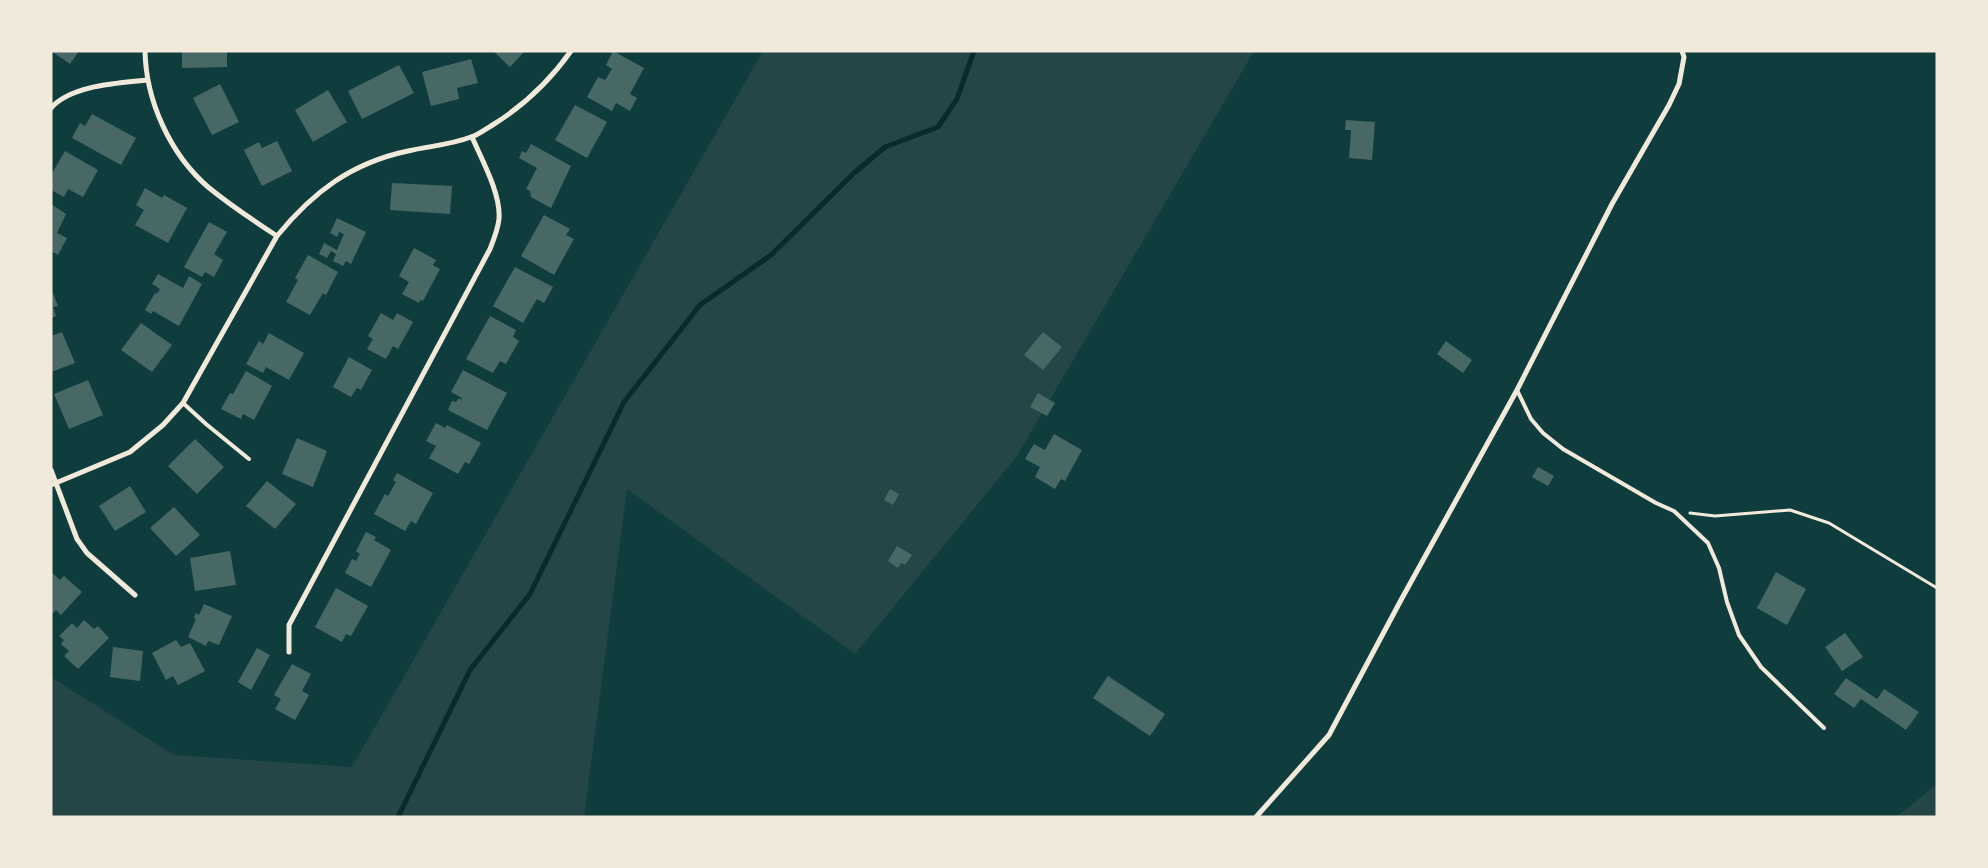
<svg xmlns="http://www.w3.org/2000/svg" width="1988" height="868" viewBox="0 0 1988 868" font-family="'Exo 2',sans-serif">
  <rect width="100%" height="100%" fill="#0f3d3e"/>
  <!-- green -->
  <path fill="#244646" d="M 763,51 L 1254,51 L 1017,456 L 855,654 L 627,489 L 584,817 L 51,817 L 51,677 L 174,755 L 352,767 Z
    M 1937,784 L 1937,817 L 1896,817 Z"/>
  <g fill="none" stroke-linecap="round" stroke-linejoin="round">
    <!-- stream -->
    <path stroke="#0a2a2b" stroke-width="5" d="M 398,817 L 470,670 L 530,594 L 624,402 L 700,305 L 771,255 L 854,173 L 885,147 L 938,127 L 957,99 L 974,51"/>
  </g>
  <!-- building -->
  <path fill="#486865" d="M 51,51 L 79,51 L 70,64 Z
    M 182,51 L 227,51 L 227,67 L 182,68 Z
    M 493,51 L 525,51 L 510,67 Z
    M 613,51 L 644,68 L 630,94 L 637,98 L 630,111 L 616,103 L 612,111 L 587,97 L 598,77 L 605,80 L 612,69 L 606,65 Z
    M 471,59 L 478,83 L 457,88 L 459,99 L 431,106 L 422,72 Z
    M 399,65 L 414,93 L 362,119 L 348,91 Z
    M 220,84 L 239,122 L 212,135 L 193,98 Z
    M 328,90 L 347,122 L 313,142 L 295,110 Z
    M 575,105 L 607,122 L 587,158 L 555,140 Z
    M 92,114 L 136,138 L 121,165 L 72,138 L 80,123 L 85,126 Z
    M 1346,120 L 1375,122 L 1372,160 L 1349,158 L 1351,130 L 1345,130 Z
    M 277,141 L 292,171 L 262,186 L 244,150 L 259,142 L 262,148 Z
    M 531,144 L 571,166 L 551,208 L 531,197 L 530,191 L 526,189 L 537,168 L 519,158 L 522,151 L 526,153 Z
    M 65,151 L 98,170 L 83,197 L 68,189 L 64,197 L 51,190 L 51,175 Z
    M 392,183 L 452,186 L 450,214 L 390,210 Z
    M 145,188 L 162,198 L 164,195 L 187,208 L 168,243 L 135,225 L 144,210 L 136,205 Z
    M 51,204 L 66,214 L 57,233 L 67,238 L 58,255 L 51,251 Z
    M 544,215 L 570,229 L 566,235 L 574,239 L 554,275 L 521,256 Z
    M 337,218 L 366,232 L 351,264 L 346,261 L 343,266 L 333,261 L 336,254 L 331,251 L 327,258 L 319,254 L 324,243 L 337,250 L 344,234 L 339,232 L 337,237 L 330,233 Z
    M 209,222 L 227,232 L 214,254 L 223,260 L 214,277 L 205,272 L 202,277 L 184,267 Z
    M 414,248 L 436,260 L 433,265 L 440,269 L 423,301 L 420,300 L 419,303 L 402,294 L 409,282 L 399,276 Z
    M 308,255 L 338,272 L 326,295 L 323,293 L 310,315 L 286,302 L 298,280 L 295,278 Z
    M 515,267 L 553,287 L 544,303 L 537,299 L 523,323 L 493,306 Z
    M 158,274 L 183,288 L 189,276 L 202,284 L 179,326 L 153,311 L 151,314 L 145,310 L 155,293 L 157,294 L 160,289 L 152,284 Z
    M 51,288 L 58,306 L 53,307 L 56,316 L 51,318 Z
    M 381,313 L 393,320 L 397,313 L 413,322 L 398,349 L 393,346 L 386,359 L 367,349 L 373,339 L 368,336 Z
    M 490,316 L 516,330 L 513,337 L 519,341 L 506,364 L 500,361 L 493,373 L 466,359 Z
    M 141,323 L 172,345 L 152,372 L 121,350 Z
    M 62,332 L 75,363 L 51,372 L 51,336 Z
    M 1043,332 L 1062,347 L 1043,370 L 1024,355 Z
    M 269,333 L 304,353 L 289,380 L 266,367 L 263,373 L 246,364 L 259,341 L 263,344 Z
    M 1446,341 L 1472,360 L 1463,373 L 1437,354 Z
    M 349,357 L 372,370 L 361,390 L 357,388 L 351,397 L 333,387 Z
    M 463,370 L 507,393 L 487,430 L 448,410 L 452,401 L 456,402 L 459,398 L 461,400 L 462,398 L 451,392 Z
    M 246,371 L 272,386 L 254,420 L 243,414 L 241,419 L 221,409 L 230,393 L 233,394 Z
    M 88,380 L 103,415 L 69,429 L 54,394 Z
    M 1038,393 L 1055,403 L 1047,416 L 1030,407 Z
    M 436,423 L 445,428 L 447,425 L 481,443 L 469,464 L 465,462 L 458,474 L 429,458 L 436,446 L 426,441 Z
    M 1054,434 L 1082,450 L 1065,481 L 1061,479 L 1055,489 L 1035,477 L 1040,467 L 1025,459 L 1034,444 L 1045,450 Z
    M 297,438 L 327,451 L 313,487 L 282,474 Z
    M 195,439 L 224,467 L 197,494 L 168,466 Z
    M 1538,467 L 1554,476 L 1548,486 L 1532,477 Z
    M 397,473 L 433,493 L 416,524 L 411,521 L 405,531 L 374,514 L 385,494 L 388,496 L 396,482 L 393,480 Z
    M 267,481 L 296,504 L 275,529 L 246,506 Z
    M 130,486 L 146,512 L 115,531 L 99,506 Z
    M 890,489 L 899,494 L 893,505 L 884,500 Z
    M 174,507 L 200,535 L 176,556 L 150,528 Z
    M 366,532 L 376,537 L 374,540 L 391,550 L 371,587 L 345,573 L 352,559 L 356,561 L 360,554 L 356,551 Z
    M 897,546 L 912,555 L 905,565 L 901,563 L 898,568 L 888,561 Z
    M 230,551 L 236,585 L 195,591 L 190,558 Z
    M 51,572 L 60,580 L 64,576 L 82,592 L 61,615 L 56,610 L 51,615 Z
    M 1776,572 L 1806,589 L 1787,625 L 1757,608 Z
    M 336,588 L 368,606 L 351,636 L 346,634 L 342,642 L 315,627 Z
    M 204,604 L 232,616 L 219,645 L 208,641 L 206,646 L 188,637 L 196,619 L 194,617 L 196,613 L 199,615 Z
    M 84,620 L 94,629 L 98,626 L 109,638 L 78,669 L 64,656 L 69,651 L 61,644 L 64,640 L 59,636 L 72,623 L 77,628 Z
    M 1845,633 L 1863,657 L 1842,671 L 1825,647 Z
    M 176,640 L 181,647 L 190,643 L 205,671 L 178,685 L 173,676 L 166,680 L 152,653 Z
    M 113,647 L 143,651 L 140,681 L 110,677 Z
    M 257,648 L 270,655 L 251,690 L 238,682 Z
    M 292,664 L 311,674 L 302,691 L 309,695 L 295,720 L 275,709 L 281,699 L 274,695 Z
    M 1108,676 L 1165,714 L 1150,736 L 1093,698 Z
    M 1846,678 L 1877,699 L 1884,689 L 1919,712 L 1906,730 L 1861,699 L 1854,708 L 1834,694 Z"/>
  <g fill="none" stroke-linecap="round" stroke-linejoin="round">
    <!-- path -->
    <path stroke="#f1e9da" stroke-width="3" d="M 1690,513 L 1715,516 L 1790,510 L 1829,523 L 1937,588"/>
    <!-- service -->
    <path stroke="#f1e9da" stroke-width="4" d="M 1517,390 L 1531,419 L 1543,433 L 1563,449 L 1656,503 L 1674,511 L 1708,543 L 1719,568 L 1727,602 L 1739,635 L 1761,667 L 1824,728
      M 183,403 L 206,424 L 249,459"/>
    <!-- minor -->
    <path stroke="#f1e9da" stroke-width="5" d="M 145,51 C 146,101 170,154 208,187 C 230,205 254,221 277,236
      M 51,108 C 71,85 119,83 147,80
      M 51,470 L 77,539 L 87,553 L 135,595
      M 51,485 L 130,452 L 163,425 L 183,403 L 277,236 C 313,192 351,163 408,151 C 429,146 450,145 471,137 C 478,135 484,130 491,126 C 522,107 549,82 571,51
      M 289,652 L 289,625 L 490,249 C 494,239 498,229 499,219 C 501,194 482,160 472,137
      M 1256,817 L 1329,735 L 1401,600 L 1517,390 L 1612,204 L 1669,105 L 1679,84 L 1684,57 L 1682,51"/>
  </g>
  <!-- border -->
  <rect width="1988" height="868" fill="none" stroke="#f1e9da" stroke-width="105"/>
</svg>
